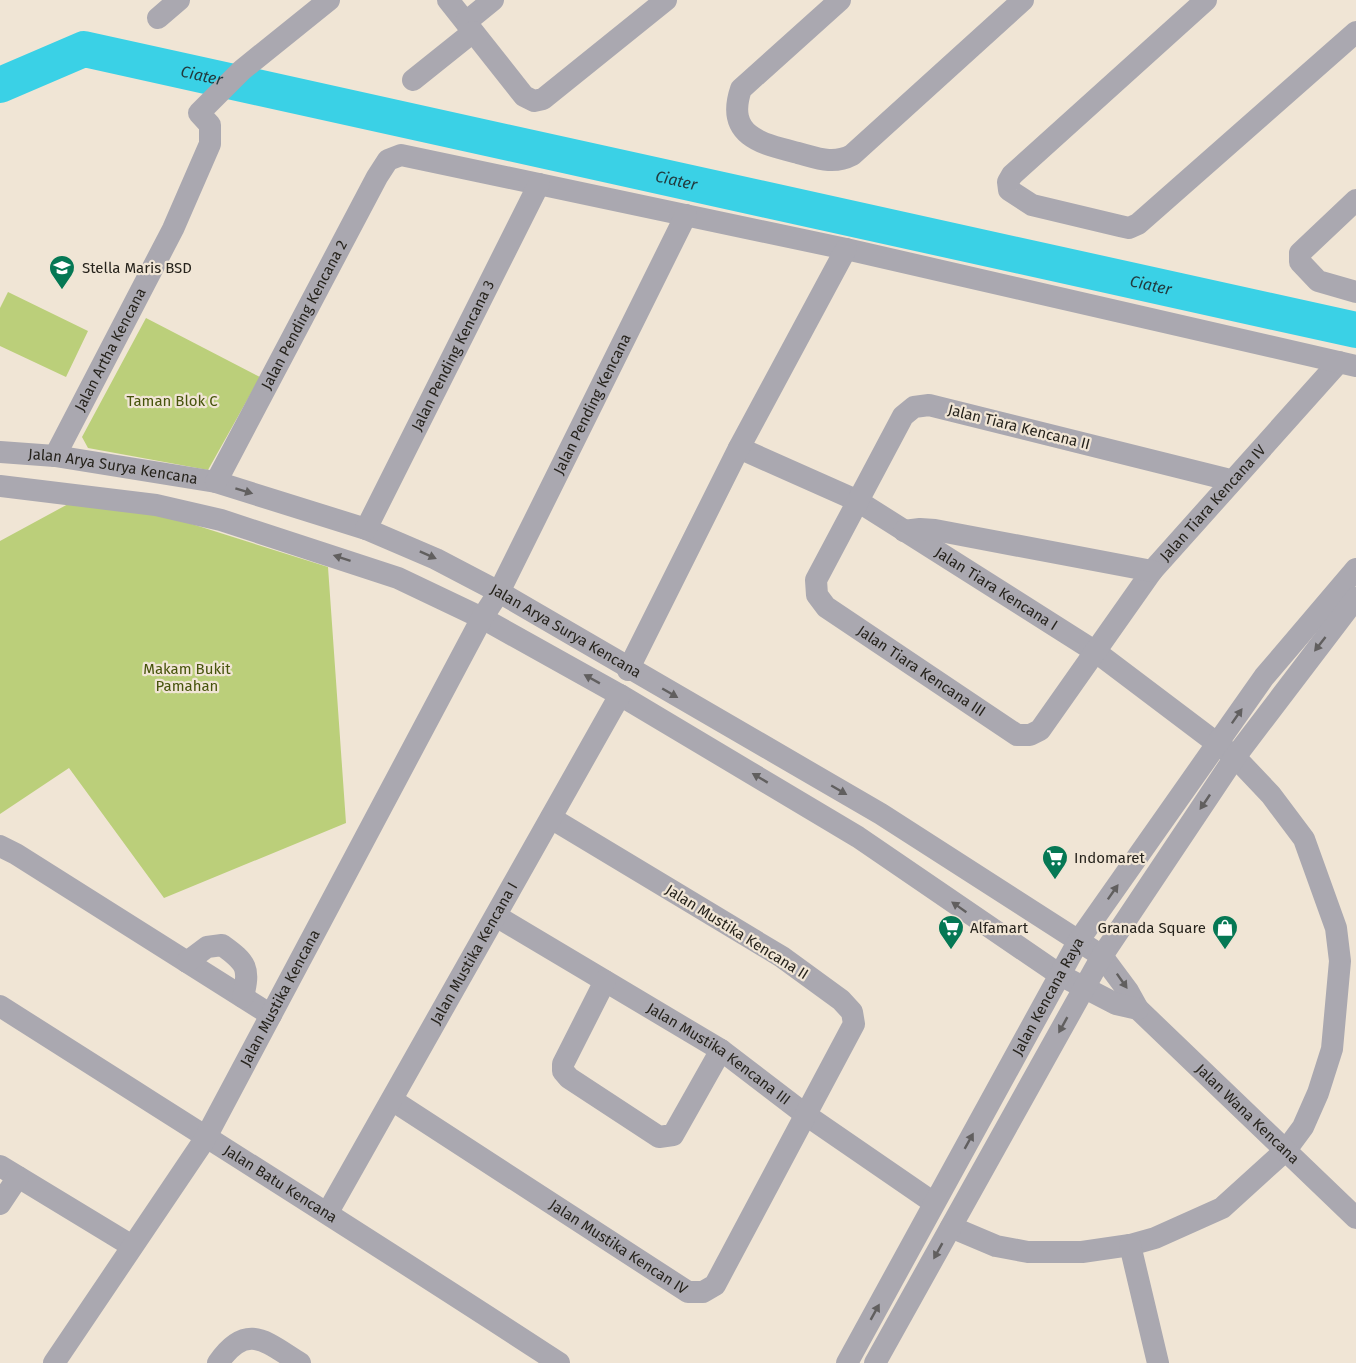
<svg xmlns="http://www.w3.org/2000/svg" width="1356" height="1363" viewBox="0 0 1356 1363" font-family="'Fira Sans',sans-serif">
  <rect width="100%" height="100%" fill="#f0e5d5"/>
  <!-- green -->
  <path fill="#bbcf7a" d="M 8,292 L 88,331 L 66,377 L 0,346 L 0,308 Z
    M 146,318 L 260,377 L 208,470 L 88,448 L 82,437 Z
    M 70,503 L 157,513 L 328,567 L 346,823 L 164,898 L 69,768 L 0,814 L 0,541 Z"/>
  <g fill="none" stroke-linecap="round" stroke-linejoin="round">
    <!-- river -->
    <path stroke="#3ad1e6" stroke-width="36" id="s1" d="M 0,85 L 84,49 L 1356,330"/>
    <!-- minor -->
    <g stroke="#aaa8b0" stroke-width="22">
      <path d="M 448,0 L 524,96 L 534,101 L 543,99 L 666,0"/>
      <path d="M 840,0 L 741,89 C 725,136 762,144 798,153 C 817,158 833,165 852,155 L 1023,0"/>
      <path d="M 1206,0 L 1012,175 L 1008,182 L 1009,190 L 1032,205 L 1120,226 L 1129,228 L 1138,224 L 1356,32"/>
      <path d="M 158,18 L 179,0"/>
      <path d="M 466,22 L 493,0"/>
      <path d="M 413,80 L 473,32"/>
      <path d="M 1356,200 L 1300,253 L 1300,262 L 1318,281 L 1356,292"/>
      <path id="s2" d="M 739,448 L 856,500 L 1096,652 L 1235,757 L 1271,795 L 1304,839 L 1336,928 L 1340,961 L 1332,1049 L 1318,1093 L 1303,1127 L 1286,1150 L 1222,1208 L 1155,1238 L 1130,1245 L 1082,1252 L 1028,1252 L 996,1246 L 951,1227"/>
      <path id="s3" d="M 0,452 L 55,456 L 216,482 L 366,529 L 436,559 L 499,592 L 881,814 L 1102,956 L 1128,991 L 1138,1009 L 1356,1218"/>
      <path id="s4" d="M 55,456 L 173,229 L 210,144 L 210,125 L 199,113 L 242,70 L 329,0"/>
      <path id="s5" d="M 1230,480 L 929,405 L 914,407 L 903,416 L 816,580 L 817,595 L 826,607 L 1017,735 L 1030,735 L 1040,730 L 1152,571 L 1339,362"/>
      <path id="s6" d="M 216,482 L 377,177 L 388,160 L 401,155 L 846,249 L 1356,366"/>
      <path d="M 0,486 L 156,505 L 221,520 L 398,578 L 482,618 L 620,695 L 858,837 L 1060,975 L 1116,1004 L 1138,1009"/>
      <path id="s7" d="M 366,529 L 539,184"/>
      <path d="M 904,531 L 920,529 L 935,530 L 1152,571"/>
      <path d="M 628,670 L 739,448 L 846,249"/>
      <path d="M 0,846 L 16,854 L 271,1015"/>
      <path id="s8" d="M 496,916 L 721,1050 L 806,1115 L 934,1203"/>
      <path d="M 187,962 L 207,947 L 222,945 C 247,963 250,968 243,997"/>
      <path d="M 605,981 L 563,1064 L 563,1071 L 569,1078 L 659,1137 L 673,1135 L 721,1050"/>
      <path id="s9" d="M 0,1006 C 187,1125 374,1242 559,1363"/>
      <path id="s10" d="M 392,1100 L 688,1292 L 703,1292 L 715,1285 L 854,1024 L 852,1012 L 841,1000 L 782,957 L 551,818"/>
      <path d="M 0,1166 L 132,1246"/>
      <path d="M 0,1204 L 18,1177"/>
      <path id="s11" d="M 328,1212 L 620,695"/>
      <path d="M 1130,1245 L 1158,1363"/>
      <path id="s12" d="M 54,1363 L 205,1139 L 482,618 L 499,592 L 686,215"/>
      <path d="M 218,1363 C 247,1321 266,1342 300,1363"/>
      <path id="s13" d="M 847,1363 L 1079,940 L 1264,677 L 1356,569"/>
      <path d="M 875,1363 L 1102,956 L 1235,757 L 1356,598"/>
    </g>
  </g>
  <!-- one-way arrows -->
  <defs><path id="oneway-solid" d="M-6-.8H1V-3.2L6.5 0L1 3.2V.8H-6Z" transform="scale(1.5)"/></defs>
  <g fill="#615f5f">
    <use href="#oneway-solid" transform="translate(244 491) rotate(17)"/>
    <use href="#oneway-solid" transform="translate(428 555) rotate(24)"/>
    <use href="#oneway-solid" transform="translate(342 558) rotate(-162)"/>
    <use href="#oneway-solid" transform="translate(1320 644) rotate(128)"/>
    <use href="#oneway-solid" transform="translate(592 679) rotate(-151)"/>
    <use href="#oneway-solid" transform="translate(670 693) rotate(30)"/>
    <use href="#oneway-solid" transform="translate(1237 716) rotate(-55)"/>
    <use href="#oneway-solid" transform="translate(760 778) rotate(-149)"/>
    <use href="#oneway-solid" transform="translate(839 790) rotate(30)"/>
    <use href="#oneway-solid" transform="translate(1205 802) rotate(124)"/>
    <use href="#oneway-solid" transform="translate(1113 892) rotate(-55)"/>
    <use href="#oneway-solid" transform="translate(959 907) rotate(-145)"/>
    <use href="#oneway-solid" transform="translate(1122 981) rotate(55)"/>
    <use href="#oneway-solid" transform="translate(1063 1025) rotate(119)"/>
    <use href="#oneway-solid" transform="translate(969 1141) rotate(-61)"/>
    <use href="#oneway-solid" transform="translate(938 1251) rotate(119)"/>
    <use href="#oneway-solid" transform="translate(875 1312) rotate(-61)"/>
  </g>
  <!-- icons -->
  <defs>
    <symbol id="school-pin" viewBox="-11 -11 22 30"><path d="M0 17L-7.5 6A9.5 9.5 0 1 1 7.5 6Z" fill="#057854" stroke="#f0e5d5"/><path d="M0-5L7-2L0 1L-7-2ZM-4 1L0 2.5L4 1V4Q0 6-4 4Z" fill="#fff"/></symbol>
    <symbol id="supermarket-pin" viewBox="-11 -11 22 30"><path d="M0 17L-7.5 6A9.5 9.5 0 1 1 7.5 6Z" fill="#057854" stroke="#f0e5d5"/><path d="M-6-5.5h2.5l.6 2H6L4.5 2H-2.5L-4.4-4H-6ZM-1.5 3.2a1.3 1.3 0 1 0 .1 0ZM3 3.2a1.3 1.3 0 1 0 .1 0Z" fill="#fff"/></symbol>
    <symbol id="shop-pin" viewBox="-11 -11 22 30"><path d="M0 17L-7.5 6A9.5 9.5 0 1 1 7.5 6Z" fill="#057854" stroke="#f0e5d5"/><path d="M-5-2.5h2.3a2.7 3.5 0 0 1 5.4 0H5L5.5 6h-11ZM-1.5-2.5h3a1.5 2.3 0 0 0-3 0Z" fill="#fff"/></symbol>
  </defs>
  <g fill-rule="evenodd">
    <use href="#school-pin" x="47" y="253" width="30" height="40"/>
    <use href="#supermarket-pin" x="1040" y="843" width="30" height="40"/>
    <use href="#supermarket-pin" x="936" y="913" width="30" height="40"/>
    <use href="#shop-pin" x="1210" y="913" width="30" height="40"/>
  </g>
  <g text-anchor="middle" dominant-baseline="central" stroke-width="4.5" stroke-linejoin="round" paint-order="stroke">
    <!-- poi labels -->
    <g font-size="15" fill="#26231c" stroke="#f0e5d5" text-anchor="start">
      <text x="82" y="268">Stella Maris BSD</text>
      <text x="1074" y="858">Indomaret</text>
      <text x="970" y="928">Alfamart</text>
      <text x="1206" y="928" text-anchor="end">Granada Square</text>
    </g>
    <!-- street labels -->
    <g font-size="15" fill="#26231c" stroke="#f0e5d5">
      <text stroke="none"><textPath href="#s6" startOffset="189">Jalan Pending Kencana 2</textPath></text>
      <text stroke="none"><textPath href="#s4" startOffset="120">Jalan Artha Kencana</textPath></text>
      <text stroke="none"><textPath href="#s7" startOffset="194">Jalan Pending Kencana 3</textPath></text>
      <text stroke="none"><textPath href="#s12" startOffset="1101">Jalan Pending Kencana</textPath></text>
      <text transform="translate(1019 427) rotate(14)">Jalan Tiara Kencana II</text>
      <text stroke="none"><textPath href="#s3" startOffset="114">Jalan Arya Surya Kencana</textPath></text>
      <text stroke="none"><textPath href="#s5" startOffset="1095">Jalan Tiara Kencana IV</textPath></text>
      <text stroke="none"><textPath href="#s2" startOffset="294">Jalan Tiara Kencana I</textPath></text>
      <text stroke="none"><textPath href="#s3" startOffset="600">Jalan Arya Surya Kencana</textPath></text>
      <text stroke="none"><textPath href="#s5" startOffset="670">Jalan Tiara Kencana III</textPath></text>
      <text transform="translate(737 932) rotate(32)">Jalan Mustika Kencana II</text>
      <text stroke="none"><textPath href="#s11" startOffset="297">Jalan Mustika Kencana I</textPath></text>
      <text stroke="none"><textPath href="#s13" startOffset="418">Jalan Kencana Raya</textPath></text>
      <text stroke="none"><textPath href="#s12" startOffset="430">Jalan Mustika Kencana</textPath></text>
      <text stroke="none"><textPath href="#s8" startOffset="262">Jalan Mustika Kencana III</textPath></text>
      <text stroke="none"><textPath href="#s3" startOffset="1443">Jalan Wana Kencana</textPath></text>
      <text stroke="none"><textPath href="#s9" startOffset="332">Jalan Batu Kencana</textPath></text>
      <text stroke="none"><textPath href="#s10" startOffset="270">Jalan Mustika Kencan IV</textPath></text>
    </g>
    <!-- park labels -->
    <g font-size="15" fill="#47540c" stroke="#f0e5d5">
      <text x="172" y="401">Taman Blok C</text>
      <text x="187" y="669">Makam Bukit<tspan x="187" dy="17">Pamahan</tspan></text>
    </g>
    <!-- water labels -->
    <g font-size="16" font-style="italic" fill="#223a3e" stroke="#f0e5d5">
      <text stroke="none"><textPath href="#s1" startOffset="212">Ciater</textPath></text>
      <text stroke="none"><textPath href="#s1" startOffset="698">Ciater</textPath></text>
      <text stroke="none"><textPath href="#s1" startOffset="1184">Ciater</textPath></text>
    </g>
  </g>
</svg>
